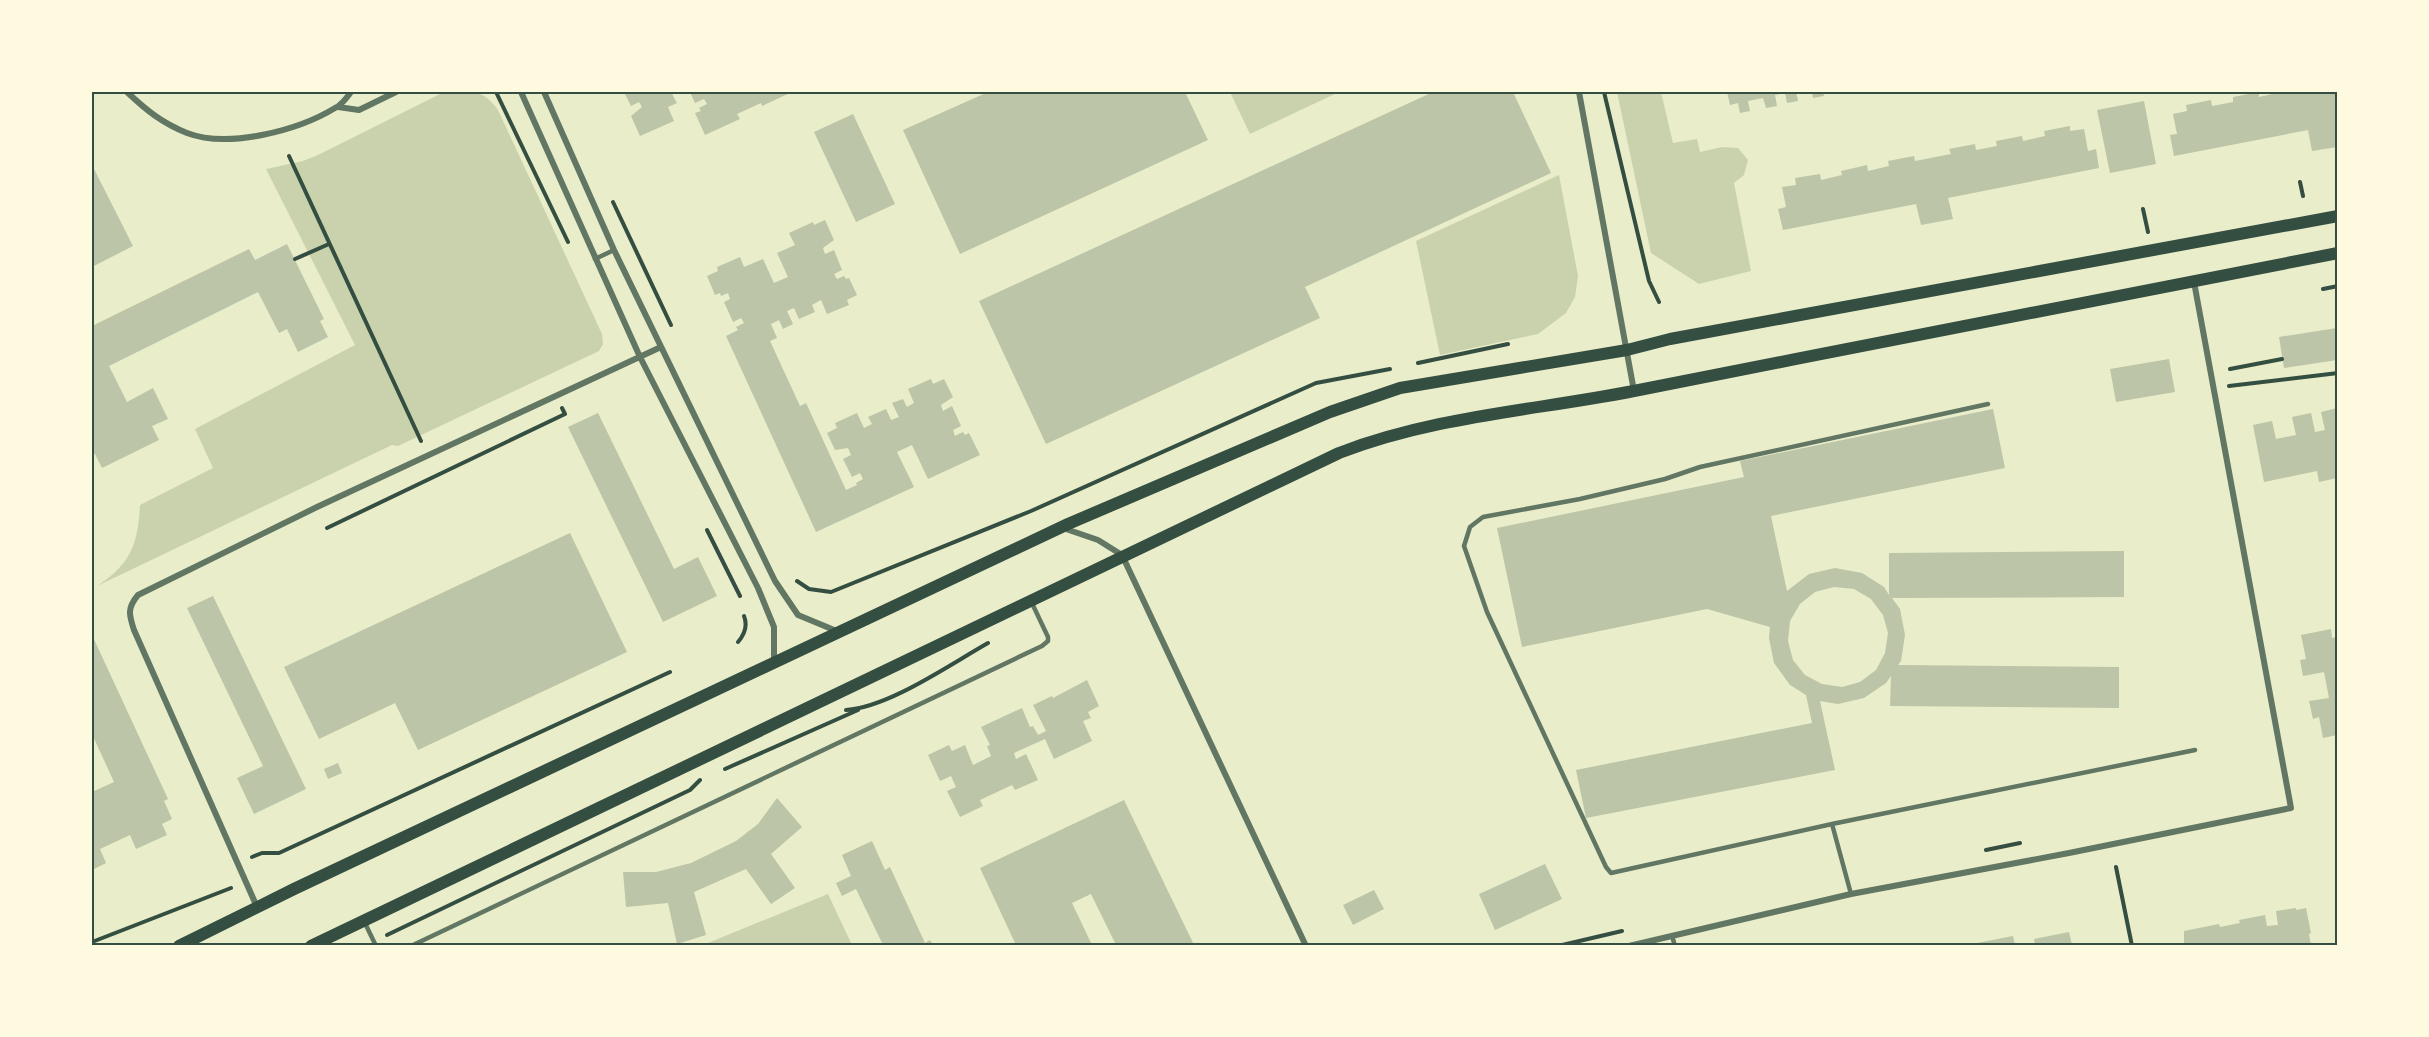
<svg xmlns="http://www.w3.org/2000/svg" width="2429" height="1037" viewBox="0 0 2429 1037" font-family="'Golos Text',sans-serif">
  <rect width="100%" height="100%" fill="#e9edc9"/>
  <!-- green -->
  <path fill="#cad2ad" d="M 444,92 C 471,92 481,87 498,110 L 602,334 L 603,344 L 599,351 L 398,446 L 392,445 L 97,586 C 131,564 138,544 140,505 L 213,468 L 195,429 L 355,345 L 266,169 L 303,161 L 318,155 Z
    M 1230,92 L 1339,92 L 1250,134 Z
    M 1617,92 L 1661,92 L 1673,143 L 1697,139 L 1700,152 L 1722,147 L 1738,148 L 1748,160 L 1744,175 L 1734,183 L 1751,271 L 1699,284 L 1651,253 Z
    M 1559,175 L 1578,276 L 1575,297 L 1566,313 L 1538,334 L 1440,355 L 1416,241 Z
    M 828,894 L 852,945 L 703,945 Z"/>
  <!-- building -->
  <path fill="#bcc5a7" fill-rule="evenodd" d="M 624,92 L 671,92 L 677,103 L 668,107 L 674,121 L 640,136 L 631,116 L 642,107 L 639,102 L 631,106 Z
    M 690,92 L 792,92 L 762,106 L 761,103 L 737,114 L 740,119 L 705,135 L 695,113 L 701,111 L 699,108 L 707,104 L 704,99 L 695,103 Z
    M 988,92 L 1185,92 L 1208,140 L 960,254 L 903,130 Z
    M 1433,92 L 1513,92 L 1551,173 L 1305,287 L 1320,318 L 1046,444 L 979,301 Z
    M 1727,92 L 1796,92 L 1798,101 L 1787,103 L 1785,93 L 1775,95 L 1777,106 L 1766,108 L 1763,98 L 1748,101 L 1750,111 L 1740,113 L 1738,103 L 1730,105 Z
    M 1812,92 L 1823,92 L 1824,96 L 1813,98 Z
    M 2259,92 L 2259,97 L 2281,92 L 2337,92 L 2337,147 L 2312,151 L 2308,130 L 2174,156 L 2170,135 L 2177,134 L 2173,114 L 2187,111 L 2186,105 L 2211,100 L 2212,106 L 2233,102 L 2233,97 Z
    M 2144,101 L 2156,164 L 2110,173 L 2097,110 Z
    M 853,114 L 895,204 L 856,222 L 814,132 Z
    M 2070,126 L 2070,131 L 2084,129 L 2088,151 L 2096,149 L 2099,168 L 1948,198 L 1953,219 L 1921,225 L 1916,204 L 1783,230 L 1778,209 L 1786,207 L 1782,187 L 1796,185 L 1795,178 L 1820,174 L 1821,180 L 1842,175 L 1841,171 L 1867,165 L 1868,171 L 1889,166 L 1888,161 L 1914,156 L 1915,161 L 1951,154 L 1949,149 L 1975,144 L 1976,150 L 1997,146 L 1996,141 L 2022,136 L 2023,141 L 2045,136 L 2044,131 Z
    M 92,165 L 133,246 L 92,267 Z
    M 825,220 L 834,240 L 823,248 L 825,254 L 834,250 L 842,270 L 834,274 L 837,279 L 844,276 L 846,279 L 849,278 L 857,295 L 847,300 L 849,305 L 827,314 L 821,300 L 812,305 L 815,312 L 799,319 L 794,308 L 787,311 L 793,324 L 783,329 L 779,320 L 771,324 L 777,338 L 770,341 L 800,406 L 806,403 L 846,490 L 857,485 L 856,483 L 863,479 L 860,473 L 852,477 L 843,459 L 851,455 L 848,448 L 835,450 L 827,433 L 837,428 L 835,423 L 857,413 L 864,428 L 872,424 L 868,417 L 886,409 L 891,420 L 899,417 L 892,403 L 903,399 L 907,407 L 914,403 L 908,389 L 931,379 L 933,384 L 944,379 L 953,397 L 941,405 L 943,411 L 952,406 L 961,426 L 953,430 L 955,436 L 963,432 L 965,435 L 969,433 L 980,455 L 928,479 L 912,445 L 897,452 L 914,487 L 816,532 L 726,336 L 738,330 L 736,327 L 744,323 L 741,318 L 733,322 L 724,302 L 730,299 L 728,293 L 721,296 L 720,293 L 715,295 L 707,276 L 718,271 L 717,267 L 740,257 L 744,267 L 763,259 L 774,283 L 788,277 L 777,253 L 795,245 L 789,233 L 813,222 L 814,225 Z
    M 287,244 L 324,319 L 320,321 L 328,337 L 298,352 L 287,329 L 279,333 L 258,292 L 109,366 L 127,402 L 153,388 L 168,419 L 152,426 L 159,440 L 102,468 L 95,454 L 92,455 L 92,326 L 249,249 L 255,260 Z
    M 2337,328 L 2337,360 L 2284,368 L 2279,337 Z
    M 2169,359 L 2175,392 L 2116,402 L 2110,369 Z
    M 2337,408 L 2337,478 L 2319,482 L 2317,471 L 2264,482 L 2253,425 L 2272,421 L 2276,439 L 2296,435 L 2292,417 L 2311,413 L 2315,432 L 2325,430 L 2321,412 Z
    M 1993,409 L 2005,468 L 1771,516 L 1787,591 L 1809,574 L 1835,568 L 1862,573 L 1884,587 L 1889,595 L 1889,553 L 2124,551 L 2124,597 L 1892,598 L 1900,609 L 1905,635 L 1901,661 L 1898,665 L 2119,667 L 2119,708 L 1890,706 L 1891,676 L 1886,683 L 1864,698 L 1838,704 L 1820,701 L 1835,770 L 1586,818 L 1576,770 L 1812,723 L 1806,695 L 1790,685 L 1774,663 L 1769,638 L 1770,627 L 1707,609 L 1522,647 L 1497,528 L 1744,477 L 1740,461 ZM 1834,587 L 1854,589 L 1871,599 L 1883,615 L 1888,633 L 1885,653 L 1876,670 L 1860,682 L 1842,687 L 1822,684 L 1805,675 L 1793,660 L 1788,641 L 1790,621 L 1800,604 L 1815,592 Z
    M 598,413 L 674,569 L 698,557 L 717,596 L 663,622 L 568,427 Z
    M 570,533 L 627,652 L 418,750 L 395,703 L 319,739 L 284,667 Z
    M 213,596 L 306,789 L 254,814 L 237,778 L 263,766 L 187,608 Z
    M 2331,629 L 2332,638 L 2337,637 L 2337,735 L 2323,738 L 2319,717 L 2313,719 L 2309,701 L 2329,698 L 2324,672 L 2303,676 L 2300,660 L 2306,659 L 2301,635 Z
    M 92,635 L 168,799 L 164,801 L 172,819 L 162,824 L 167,835 L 136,849 L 130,835 L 100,849 L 106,863 L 92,870 L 92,792 L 114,782 L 92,734 Z
    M 1087,680 L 1099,706 L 1088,712 L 1091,718 L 1083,721 L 1092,741 L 1054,759 L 1045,739 L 1014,753 L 1016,759 L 1026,754 L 1038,780 L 1015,790 L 1012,785 L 980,800 L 983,806 L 960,817 L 947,791 L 956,787 L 951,776 L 940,781 L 928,755 L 949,745 L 952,751 L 965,745 L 973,765 L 991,756 L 987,746 L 990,745 L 981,727 L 1022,708 L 1030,727 L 1033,726 L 1038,735 L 1046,731 L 1033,705 L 1052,696 L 1053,698 Z
    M 338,763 L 342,773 L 328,779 L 324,769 Z
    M 777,798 L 802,827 L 771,854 L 795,888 L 771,904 L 746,869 L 694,892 L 706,935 L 677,944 L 668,903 L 626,907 L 623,872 L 656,872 L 691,863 L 736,841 L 758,824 Z
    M 1124,800 L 1194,945 L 1116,945 L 1091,894 L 1072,903 L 1092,945 L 1016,945 L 980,868 Z
    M 872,841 L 885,870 L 890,867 L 925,943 L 930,940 L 933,945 L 883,945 L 856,889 L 842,896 L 836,883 L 851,876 L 842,855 Z
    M 1545,864 L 1562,899 L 1495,930 L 1479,894 Z
    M 1374,890 L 1384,909 L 1353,925 L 1343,905 Z
    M 2296,908 L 2296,910 L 2306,908 L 2311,933 L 2309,934 L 2311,945 L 2184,945 L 2184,931 L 2219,924 L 2220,927 L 2240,923 L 2239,920 L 2265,915 L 2267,926 L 2278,925 L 2276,911 Z
    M 2069,932 L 2072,945 L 2035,945 L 2034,939 Z
    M 2013,936 L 2015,945 L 1972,945 L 1972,944 Z"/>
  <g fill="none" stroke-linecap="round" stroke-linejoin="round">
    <!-- path -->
    <path stroke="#344e41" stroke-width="4" d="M 496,92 L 568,242
      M 1604,92 L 1649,281 L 1659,302
      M 289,156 L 421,441
      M 2300,182 L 2303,196
      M 613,202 L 671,325
      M 2143,209 L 2148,232
      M 295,259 L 329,244
      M 2323,289 L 2338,286
      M 1418,363 L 1508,344
      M 2230,369 L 2282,359
      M 2229,386 L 2338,373
      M 327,528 L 565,414 L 562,408
      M 707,530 L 740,596
      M 797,581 L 809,589 L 831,592 L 1031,511 L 1316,383 L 1390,369
      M 738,642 C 744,635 748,626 744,616
      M 846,710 C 889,707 949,665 988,643
      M 725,769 L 858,710
      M 1986,850 L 2020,843
      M 252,857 L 262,853 L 279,853 L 670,672
      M 2116,867 L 2132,946
      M 387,935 L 690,790 L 700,780
      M 92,942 L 231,888
      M 1558,946 L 1622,931"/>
    <!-- service -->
    <path stroke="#617663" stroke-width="4.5" d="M 595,259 L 614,250
      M 1988,404 L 1700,467 L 1665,479 L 1580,499 L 1483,517 L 1470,527 L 1464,546 L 1487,612 L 1606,867 L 1611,873 L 1832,824 L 2195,750
      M 1832,824 L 1851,894
      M 364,921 L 376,946
      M 1672,936 L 1675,946
      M 411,946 L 1042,646 L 1048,641 L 1048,637 L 1030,599"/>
    <!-- minor -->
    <path stroke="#617663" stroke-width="6" d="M 127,92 C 146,110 162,123 187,133 C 229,149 299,130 335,108 C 342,105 347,97 351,92
      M 521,92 L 640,357 L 758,588 L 774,627 L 774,663
      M 544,92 L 614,250 L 775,581 L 798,615 L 839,632
      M 1579,92 L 1634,391
      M 338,107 L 359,110 L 396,92
      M 1063,528 L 1098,540 L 1122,555 L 1306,946
      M 257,907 L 134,630 C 129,615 127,608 138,595 L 317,507 L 661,347
      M 1629,946 L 1851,894 L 2069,853 L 2291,808 L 2194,282"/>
    <!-- secondary -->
    <path stroke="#344e41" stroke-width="12" d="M 179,946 L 294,889 L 1068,524 L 1330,412 L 1400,388 L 1627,350 L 1670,339 L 2338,216
      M 311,946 C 652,779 995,615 1339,453 C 1437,415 1542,410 1644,389 C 1875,343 2106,299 2338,253"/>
  </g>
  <!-- border -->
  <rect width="2429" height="1037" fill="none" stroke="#fefae0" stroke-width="186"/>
  <rect x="93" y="93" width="2243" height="851" fill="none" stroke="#344e41" stroke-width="2"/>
</svg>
